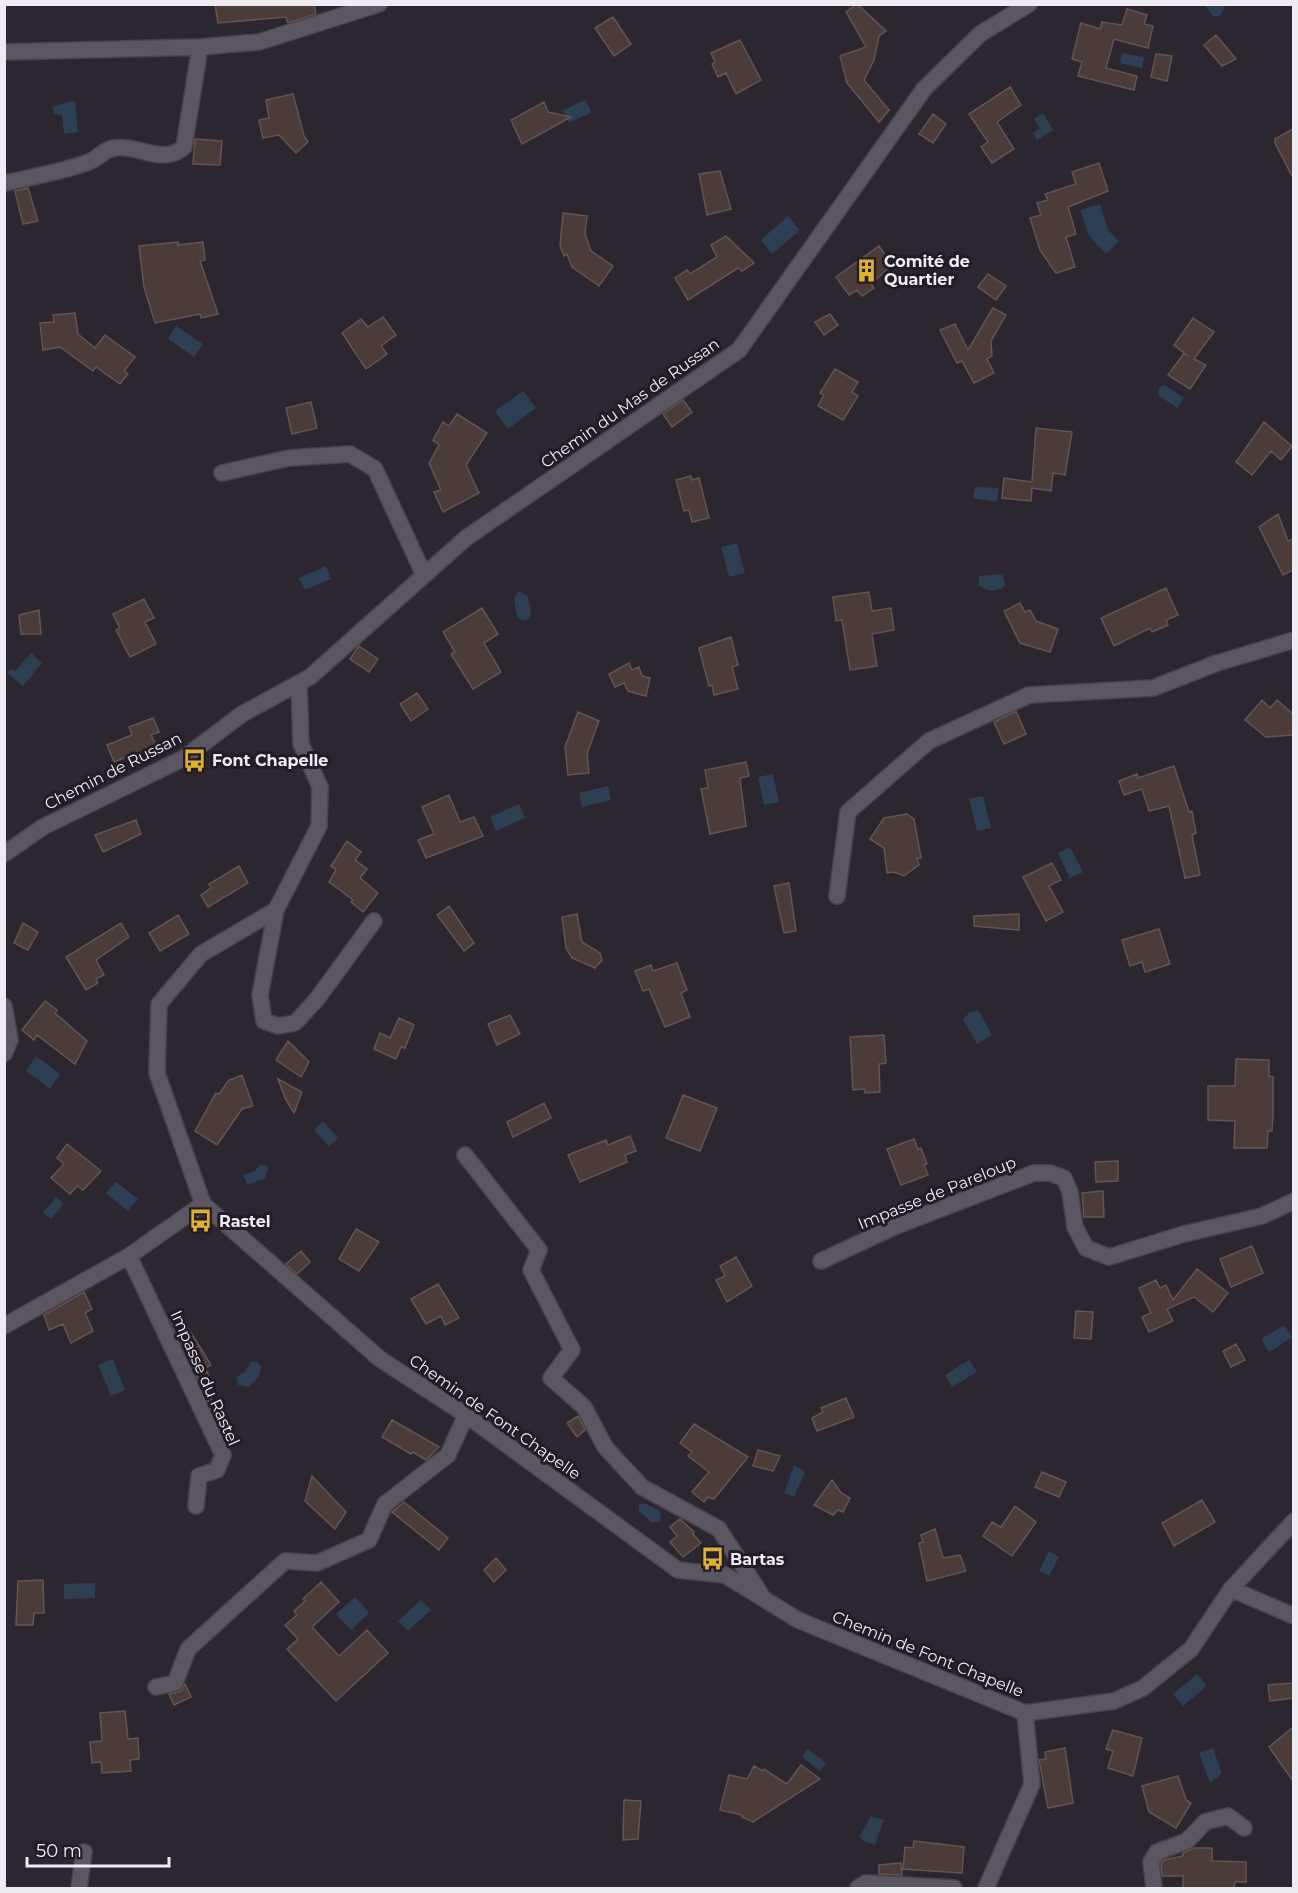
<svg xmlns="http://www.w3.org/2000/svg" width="1298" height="1893" viewBox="0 0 1298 1893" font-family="Montserrat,sans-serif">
  <rect width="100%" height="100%" fill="#2c2631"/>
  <!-- water -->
  <path fill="#2d3f53" d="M 1205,5 L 1223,5 L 1225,8 L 1220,16 L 1213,16 Z
    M 1122,53 L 1144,57 L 1142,68 L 1120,63 Z
    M 585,100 L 592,112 L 569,123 L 563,110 Z
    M 75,101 L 78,132 L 64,134 L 62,115 L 54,114 L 53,106 Z
    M 1043,113 L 1053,130 L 1037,140 L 1033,133 L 1040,128 L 1034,119 Z
    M 1100,204 L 1108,230 L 1119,241 L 1106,254 L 1089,236 L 1080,210 Z
    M 788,216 L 800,230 L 772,254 L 761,240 Z
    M 176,326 L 203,344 L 194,357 L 168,339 Z
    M 1165,385 L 1184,398 L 1177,408 L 1158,395 L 1159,388 Z
    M 523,391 L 536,408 L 508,429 L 495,411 Z
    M 975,487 L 999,488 L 997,502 L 973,498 Z
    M 737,543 L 745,573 L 729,577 L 721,547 Z
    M 326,566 L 331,579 L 305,590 L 299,578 Z
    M 1003,574 L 1005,586 C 995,593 988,592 979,585 L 979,576 Z
    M 518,592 L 522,592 L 528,596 L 531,615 L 527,620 L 522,620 L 517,617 L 514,598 Z
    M 31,653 L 42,663 L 23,686 L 7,673 L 11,669 L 15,671 Z
    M 773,774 L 779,802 L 764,805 L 758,777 Z
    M 608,786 L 611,800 L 582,807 L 579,793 Z
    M 983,796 L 991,828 L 977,831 L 969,799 Z
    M 519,804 L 525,818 L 496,831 L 490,817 Z
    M 1070,847 L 1083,872 L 1066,880 L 1069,876 L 1058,853 Z
    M 978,1010 L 992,1035 L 977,1044 L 963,1019 L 970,1012 Z
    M 36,1056 L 60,1074 L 50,1089 L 26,1071 Z
    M 323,1121 L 338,1138 L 329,1146 L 314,1130 Z
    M 261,1165 L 267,1166 L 268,1170 L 265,1178 L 248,1185 L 243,1175 L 253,1172 Z
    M 116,1182 L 138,1199 L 128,1211 L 106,1193 Z
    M 56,1197 L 64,1204 L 51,1219 L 43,1213 Z
    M 1284,1325 L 1293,1337 L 1269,1352 L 1261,1339 Z
    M 113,1359 L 125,1390 L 111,1396 L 98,1365 Z
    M 969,1360 L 977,1372 L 952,1387 L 945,1375 Z
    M 251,1361 L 257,1362 L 261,1367 L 259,1376 L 249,1387 L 238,1385 L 236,1377 L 245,1372 Z
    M 794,1465 L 805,1472 L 794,1497 L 784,1493 Z
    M 644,1503 L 660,1511 L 661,1522 L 651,1522 L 639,1511 L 639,1505 Z
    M 1049,1551 L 1059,1557 L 1049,1576 L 1039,1571 Z
    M 95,1583 L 95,1598 L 64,1599 L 64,1584 Z
    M 355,1597 L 369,1613 L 351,1630 L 336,1614 Z
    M 421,1600 L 431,1610 L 408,1631 L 398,1621 Z
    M 1197,1674 L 1207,1686 L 1183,1706 L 1173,1694 Z
    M 1213,1748 L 1222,1774 L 1210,1783 L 1199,1753 Z
    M 807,1749 L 826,1763 L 820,1771 L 802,1757 Z
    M 871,1816 L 884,1820 L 875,1845 L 862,1840 L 860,1836 Z"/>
  <!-- building -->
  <path fill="#4b3b39" stroke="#655452" stroke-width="1.5" d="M 215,4 L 314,4 L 316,14 L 288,23 L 286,17 L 218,23 Z
    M 857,4 L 886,31 L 879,36 L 874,60 L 864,80 L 889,110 L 879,122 L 847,83 L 840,56 L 866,47 L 846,12 Z
    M 1127,9 L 1147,15 L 1144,24 L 1153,26 L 1148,48 L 1114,39 L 1106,68 L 1137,76 L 1134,90 L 1078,76 L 1082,62 L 1072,59 L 1081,23 L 1100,29 L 1102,22 L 1122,25 Z
    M 613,17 L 631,44 L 614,56 L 595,28 Z
    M 1216,35 L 1236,59 L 1222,66 L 1204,45 Z
    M 740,40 L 761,80 L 736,94 L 726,73 L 718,77 L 712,64 L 715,62 L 711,53 Z
    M 1156,54 L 1172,56 L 1167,81 L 1151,77 Z
    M 1010,87 L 1021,105 L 997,122 L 1014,149 L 992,163 L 981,147 L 988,142 L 969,114 Z
    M 293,94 L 304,136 L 308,142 L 296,153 L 279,135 L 263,138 L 259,120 L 269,118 L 266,100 Z
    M 544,102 L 548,112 L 571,117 L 522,144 L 511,120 Z
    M 933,114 L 946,124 L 933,143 L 919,134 Z
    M 1293,129 L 1293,178 L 1275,143 L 1275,139 Z
    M 195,139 L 222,141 L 220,165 L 193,164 Z
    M 1099,163 L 1108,191 L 1068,207 L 1076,234 L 1066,237 L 1075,267 L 1056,273 L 1040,250 L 1030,218 L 1041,215 L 1037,203 L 1048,200 L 1045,194 L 1076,184 L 1072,172 Z
    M 720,171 L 731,209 L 707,215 L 699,174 Z
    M 28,188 L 38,221 L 23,224 L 15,191 Z
    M 563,213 L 587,216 L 585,234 L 591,251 L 613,266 L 599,286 L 572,267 L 567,254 L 564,256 L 560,246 Z
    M 726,236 L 754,263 L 742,271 L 738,268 L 688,300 L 675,278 L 687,270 L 690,274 L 717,257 L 711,245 Z
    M 178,242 L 178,245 L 203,242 L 205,260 L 200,261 L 218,314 L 201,318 L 200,314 L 155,323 L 144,287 L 139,246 Z
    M 879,246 L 892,265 L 871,284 L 874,288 L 862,296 L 857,290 L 849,295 L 836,277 Z
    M 988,274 L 1006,286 L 996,300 L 978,287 Z
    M 993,308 L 1006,315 L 991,341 L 992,356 L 987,359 L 994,373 L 974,383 L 962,361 L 957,363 L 940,330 L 955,324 L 968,350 Z
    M 75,313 L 78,334 L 95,348 L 105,335 L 135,357 L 124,371 L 128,374 L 120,384 L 96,367 L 93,371 L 60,347 L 43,350 L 40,323 L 54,322 L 53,315 Z
    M 830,314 L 838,325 L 824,335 L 815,322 Z
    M 383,317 L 396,335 L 381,346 L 387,354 L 366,369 L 342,333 L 361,319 L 368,327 Z
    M 1193,318 L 1214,332 L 1194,359 L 1206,365 L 1190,389 L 1168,375 L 1184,353 L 1188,356 L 1174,345 Z
    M 835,369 L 858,382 L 852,392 L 858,396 L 843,420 L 818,406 L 824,395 L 820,393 Z
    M 683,400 L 692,412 L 672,427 L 663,414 Z
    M 311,402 L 317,428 L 292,434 L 286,408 Z
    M 457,414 L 487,433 L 466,465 L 479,493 L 443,512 L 434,492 L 441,490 L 429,463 L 439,445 L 433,440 L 443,422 L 449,426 Z
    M 1264,422 L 1292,446 L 1281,460 L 1271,451 L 1252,475 L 1236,462 Z
    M 1036,428 L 1072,432 L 1065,475 L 1053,473 L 1051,491 L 1032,488 L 1031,501 L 1002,498 L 1004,478 L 1032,482 Z
    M 691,476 L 692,480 L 699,478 L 709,518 L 692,522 L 689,510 L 684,511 L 676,480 Z
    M 1278,514 L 1288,541 L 1293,539 L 1293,570 L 1283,575 L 1259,527 Z
    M 1166,588 L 1178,615 L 1166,620 L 1168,625 L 1152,632 L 1150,628 L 1114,646 L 1101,618 Z
    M 869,592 L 872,611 L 891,608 L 894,630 L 872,634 L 877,666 L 850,670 L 842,620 L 836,621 L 833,597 Z
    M 144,599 L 154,618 L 145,622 L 156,644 L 130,657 L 116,630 L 120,628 L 113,614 Z
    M 1020,603 L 1025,612 L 1030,610 L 1036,621 L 1058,629 L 1050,652 L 1020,643 L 1004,611 Z
    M 482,608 L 498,634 L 484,643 L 501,672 L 473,689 L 451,654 L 455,652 L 443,632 Z
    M 39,610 L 41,634 L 21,634 L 19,615 Z
    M 731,637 L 738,665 L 732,667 L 738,689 L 714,695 L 712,685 L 709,686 L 699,648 Z
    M 359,646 L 378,659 L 369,672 L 350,659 Z
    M 629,663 L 632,670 L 639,667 L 642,676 L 650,678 L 646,696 L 628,691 L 624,683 L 615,687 L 609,674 Z
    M 417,693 L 428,709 L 411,721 L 400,704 Z
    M 1262,700 L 1270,708 L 1277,700 L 1293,714 L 1293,735 L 1266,737 L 1245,720 Z
    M 1016,711 L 1026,734 L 1004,744 L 994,722 Z
    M 578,712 L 599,721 L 587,754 L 589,773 L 568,775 L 565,747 Z
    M 153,718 L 159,732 L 151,735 L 156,745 L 114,762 L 107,745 L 132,735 L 129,727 Z
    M 746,762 L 749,776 L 740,778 L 746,826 L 710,834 L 701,789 L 708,788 L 705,770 Z
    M 1174,766 L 1189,812 L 1192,811 L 1196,833 L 1192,835 L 1200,875 L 1185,878 L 1169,806 L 1149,811 L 1142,789 L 1124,795 L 1119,781 L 1137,774 L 1138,778 Z
    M 449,795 L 460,822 L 474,817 L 483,836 L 426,858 L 418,840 L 434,834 L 422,807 Z
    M 907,814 L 914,819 L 921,858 L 917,858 L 919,865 L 904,876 L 894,872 L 887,873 L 884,848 L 870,839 L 884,818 Z
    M 136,820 L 141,834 L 103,852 L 95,835 Z
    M 347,841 L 361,852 L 355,860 L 367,869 L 360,878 L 378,893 L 363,912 L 351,902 L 353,900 L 329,882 L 336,870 L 331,866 Z
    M 1052,863 L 1061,880 L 1049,886 L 1063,912 L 1046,921 L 1023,877 Z
    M 239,866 L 248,883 L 208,907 L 201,895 L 211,888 L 209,884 Z
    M 789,883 L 796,931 L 784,933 L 774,886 Z
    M 449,906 L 474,943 L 464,951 L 437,915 Z
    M 577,914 L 582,942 L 600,953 L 602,960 L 595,968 L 572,958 L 566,948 L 562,917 Z
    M 1019,914 L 1019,930 L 974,926 L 974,916 Z
    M 178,915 L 189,934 L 160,951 L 149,933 Z
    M 23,923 L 38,932 L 28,950 L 14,943 Z
    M 121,923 L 129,937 L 96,960 L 104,975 L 96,979 L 98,983 L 86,990 L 66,957 Z
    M 1159,929 L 1170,964 L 1145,972 L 1142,962 L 1130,966 L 1122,940 Z
    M 677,963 L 687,990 L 681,993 L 690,1017 L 665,1027 L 649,989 L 643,991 L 635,971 L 651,965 L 653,971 Z
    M 45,1001 L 57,1010 L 55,1013 L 87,1041 L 75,1064 L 37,1035 L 34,1040 L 22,1030 Z
    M 510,1015 L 520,1034 L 497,1045 L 488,1024 Z
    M 399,1018 L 414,1025 L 405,1048 L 401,1047 L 396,1059 L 374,1049 L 380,1033 L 390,1038 Z
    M 884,1035 L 886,1063 L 879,1064 L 880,1092 L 865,1093 L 864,1089 L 853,1090 L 850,1037 Z
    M 288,1041 L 309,1062 L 301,1077 L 276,1060 Z
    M 1236,1059 L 1269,1060 L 1269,1076 L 1273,1077 L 1273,1115 L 1272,1131 L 1268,1131 L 1267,1148 L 1234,1148 L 1235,1121 L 1208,1120 L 1208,1086 L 1235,1086 Z
    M 242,1075 L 253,1106 L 242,1109 L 217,1145 L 195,1131 L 216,1093 L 219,1094 L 229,1080 Z
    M 278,1079 L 302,1092 L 294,1113 L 285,1098 Z
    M 683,1095 L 717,1108 L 700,1151 L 666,1138 Z
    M 544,1103 L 551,1118 L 513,1137 L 507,1122 Z
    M 630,1136 L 636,1151 L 625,1155 L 627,1162 L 580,1182 L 568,1155 L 606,1140 L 608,1145 Z
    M 914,1139 L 918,1149 L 921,1148 L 927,1164 L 924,1165 L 928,1175 L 901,1185 L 887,1149 Z
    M 67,1144 L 101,1171 L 83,1190 L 77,1186 L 70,1194 L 51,1178 L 64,1164 L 57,1158 Z
    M 1118,1161 L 1118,1181 L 1096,1182 L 1095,1162 Z
    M 1103,1191 L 1104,1217 L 1084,1217 L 1082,1193 Z
    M 356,1229 L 379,1242 L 359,1271 L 339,1259 Z
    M 1252,1246 L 1263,1273 L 1231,1287 L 1220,1259 Z
    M 301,1251 L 310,1262 L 297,1274 L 286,1264 Z
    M 736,1257 L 752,1286 L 727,1302 L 716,1280 L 725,1276 L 720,1266 Z
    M 1197,1269 L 1228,1293 L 1213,1312 L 1194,1297 L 1167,1309 L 1173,1321 L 1149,1332 L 1142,1317 L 1151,1313 L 1139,1288 L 1156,1280 L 1160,1288 L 1166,1285 L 1173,1300 Z
    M 438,1284 L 459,1318 L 445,1325 L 441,1316 L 426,1324 L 411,1299 Z
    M 84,1292 L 92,1309 L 85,1313 L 93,1331 L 71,1343 L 63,1324 L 49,1330 L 44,1315 Z
    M 1076,1311 L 1093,1312 L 1091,1339 L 1074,1338 Z
    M 180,1315 L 211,1365 L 205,1368 L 213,1383 L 211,1407 L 170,1320 Z
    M 1236,1344 L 1245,1360 L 1231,1367 L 1223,1351 Z
    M 846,1398 L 854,1417 L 817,1431 L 812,1418 L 823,1412 L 821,1408 Z
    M 578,1416 L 585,1430 L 577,1437 L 567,1423 Z
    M 392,1420 L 439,1447 L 426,1460 L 413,1452 L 411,1454 L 382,1437 Z
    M 694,1424 L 748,1457 L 714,1499 L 708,1497 L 704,1502 L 692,1492 L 709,1472 L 688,1456 L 692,1452 L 680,1443 Z
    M 758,1450 L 780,1456 L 773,1471 L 753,1466 Z
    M 1042,1472 L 1066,1482 L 1059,1497 L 1035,1487 Z
    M 312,1476 L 346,1512 L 335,1529 L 305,1501 Z
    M 832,1480 L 841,1493 L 850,1498 L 843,1512 L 838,1510 L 833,1515 L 814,1505 Z
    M 1202,1500 L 1215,1522 L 1174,1546 L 1162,1523 Z
    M 404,1502 L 448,1538 L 439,1550 L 392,1512 Z
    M 1015,1506 L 1036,1522 L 1012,1556 L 983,1536 L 992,1522 L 1001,1527 Z
    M 680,1519 L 694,1532 L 693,1534 L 701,1543 L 683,1557 L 670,1542 L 677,1536 L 670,1527 Z
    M 935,1529 L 943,1558 L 960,1555 L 966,1571 L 927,1581 L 919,1543 L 923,1542 L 921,1535 Z
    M 496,1558 L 506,1570 L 494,1582 L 484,1570 Z
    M 43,1580 L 44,1613 L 34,1613 L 33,1625 L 16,1625 L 18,1581 Z
    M 321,1582 L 339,1602 L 312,1627 L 339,1656 L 367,1630 L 388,1653 L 336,1701 L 287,1649 L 298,1639 L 285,1625 L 297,1615 L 294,1611 L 305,1601 L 303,1599 Z
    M 1293,1683 L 1293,1698 L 1270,1701 L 1268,1685 Z
    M 185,1684 L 191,1697 L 174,1705 L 169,1694 L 181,1691 Z
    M 125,1711 L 128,1739 L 138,1738 L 139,1759 L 130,1760 L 131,1771 L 102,1773 L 101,1762 L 92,1763 L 90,1742 L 102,1741 L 100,1713 Z
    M 1293,1727 L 1293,1781 L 1269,1747 Z
    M 1113,1730 L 1142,1738 L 1133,1776 L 1108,1768 L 1113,1751 L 1106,1749 Z
    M 1065,1748 L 1073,1803 L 1048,1808 L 1039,1760 L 1046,1759 L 1045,1752 Z
    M 801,1765 L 820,1779 L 753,1822 L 742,1817 L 742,1815 L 720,1810 L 729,1775 L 747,1779 L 754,1766 L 763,1771 L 764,1769 L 787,1784 Z
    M 1178,1776 L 1186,1800 L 1191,1803 L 1176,1828 L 1149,1812 L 1142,1786 Z
    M 624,1800 L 641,1801 L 638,1839 L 623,1840 Z
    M 914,1841 L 964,1847 L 962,1873 L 903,1869 L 905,1847 L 913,1848 Z
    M 1194,1848 L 1212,1848 L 1212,1861 L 1246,1862 L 1246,1882 L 1235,1882 L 1234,1888 L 1183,1888 L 1183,1876 L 1162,1876 L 1161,1864 L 1164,1860 L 1183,1856 L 1183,1853 Z
    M 901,1863 L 902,1875 L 879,1874 L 879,1865 Z"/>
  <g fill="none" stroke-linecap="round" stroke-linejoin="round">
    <defs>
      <path id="minor" d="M 4,52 L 200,47 L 259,42 L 379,4
        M 5,183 C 32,177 60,172 86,163 C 97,160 102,150 114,148 C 138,144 163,166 184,147 L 200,47
        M 222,473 L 289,458 L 350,454 L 375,469 L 424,575
        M 299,683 L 301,744 L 320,787 L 319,826 L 276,910 L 201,954 L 159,1004 L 157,1073 L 203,1204 L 380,1359 L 466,1415 L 678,1570 L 725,1575 L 798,1620 L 1025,1713 L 1114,1701 L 1143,1688 L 1191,1649 L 1231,1589 L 1294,1521
        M 4,854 L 43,827 L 184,758 L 242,714 L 310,677 L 466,538 L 739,350 L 924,89 L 980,34 L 1029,4
        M 837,896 L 848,812 L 929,741 L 1029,695 L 1153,688 L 1217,663 L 1294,640
        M 276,910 L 260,995 L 264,1021 L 278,1026 L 295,1023 L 317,999 L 374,921
        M 4,1006 L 10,1040 L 4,1054
        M 465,1155 L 539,1250 L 531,1270 L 572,1350 L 551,1378 L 584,1407 L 605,1447 L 642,1487 L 719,1529 L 760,1593
        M 129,1256 L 223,1455 L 217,1470 L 199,1476 L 196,1506
        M 821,1261 L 896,1226 L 1034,1173 L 1050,1173 L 1064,1178 L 1070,1192 L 1075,1227 L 1086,1248 L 1109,1257 L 1184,1234 L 1262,1216 L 1294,1201
        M 4,1326 L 129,1256 L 203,1204
        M 1231,1589 L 1294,1616
        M 156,1687 L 175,1683 L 188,1649 L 285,1561 L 317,1563 L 369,1540 L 385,1504 L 448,1455 L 466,1415
        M 79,1888 L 84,1852
        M 858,1888 L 866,1883 L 954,1888
        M 986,1888 L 1032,1784 L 1025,1713
        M 1154,1888 L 1151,1862 L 1157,1852 L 1187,1841 L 1205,1822 L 1228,1816 L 1244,1828"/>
    </defs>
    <!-- minor casing -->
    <use href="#minor" stroke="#48444d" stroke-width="18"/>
    <!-- minor -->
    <use href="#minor" stroke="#5c5663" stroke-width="15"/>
  </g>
  <!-- icons -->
  <defs>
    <symbol id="building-bare" viewBox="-9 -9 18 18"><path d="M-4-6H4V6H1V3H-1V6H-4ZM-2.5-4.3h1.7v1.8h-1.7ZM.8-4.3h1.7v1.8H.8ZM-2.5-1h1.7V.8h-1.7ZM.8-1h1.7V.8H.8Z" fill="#deb133" stroke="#221c27" stroke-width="2.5" paint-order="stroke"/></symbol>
    <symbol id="bus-bare" viewBox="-9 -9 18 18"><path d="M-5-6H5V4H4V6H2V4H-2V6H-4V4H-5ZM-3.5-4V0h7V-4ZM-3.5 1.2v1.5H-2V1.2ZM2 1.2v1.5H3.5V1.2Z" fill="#deb133" stroke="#221c27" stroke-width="2.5" paint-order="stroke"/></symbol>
  </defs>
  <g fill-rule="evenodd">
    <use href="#building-bare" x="850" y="254" width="33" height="33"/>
    <use href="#bus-bare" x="178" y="744" width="33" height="33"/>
    <use href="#bus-bare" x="184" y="1204" width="33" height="33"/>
    <use href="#bus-bare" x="696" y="1542" width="33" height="33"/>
  </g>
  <g text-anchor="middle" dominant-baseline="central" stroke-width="6" stroke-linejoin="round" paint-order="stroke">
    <!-- poi labels -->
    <g font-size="16" font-weight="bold" fill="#eeebf2" stroke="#221c27" text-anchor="start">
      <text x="884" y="261">Comité de<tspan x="884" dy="18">Quartier</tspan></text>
      <text x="212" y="760">Font Chapelle</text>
      <text x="219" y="1221">Rastel</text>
      <text x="730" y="1559">Bartas</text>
    </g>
    <!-- street labels -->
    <g font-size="16" fill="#eeebf2" stroke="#221c27">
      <text transform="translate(630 403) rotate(-35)">Chemin du Mas de Russan</text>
      <text transform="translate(113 771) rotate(-27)">Chemin de Russan</text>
      <text transform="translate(937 1193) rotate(-22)">Impasse de Pareloup</text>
      <text transform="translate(205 1378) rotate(66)">Impasse du Rastel</text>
      <text transform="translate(495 1417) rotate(35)">Chemin de Font Chapelle</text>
      <text transform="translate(928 1654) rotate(22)">Chemin de Font Chapelle</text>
    </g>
  </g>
  <!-- border -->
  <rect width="1298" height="1893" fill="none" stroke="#eeebf2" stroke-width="12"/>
  <!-- scale -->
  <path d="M27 1857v9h142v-9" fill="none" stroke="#eeebf2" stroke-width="3"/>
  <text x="36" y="1857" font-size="18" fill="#eeebf2" stroke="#221c27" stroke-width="4.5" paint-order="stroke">50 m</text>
</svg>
